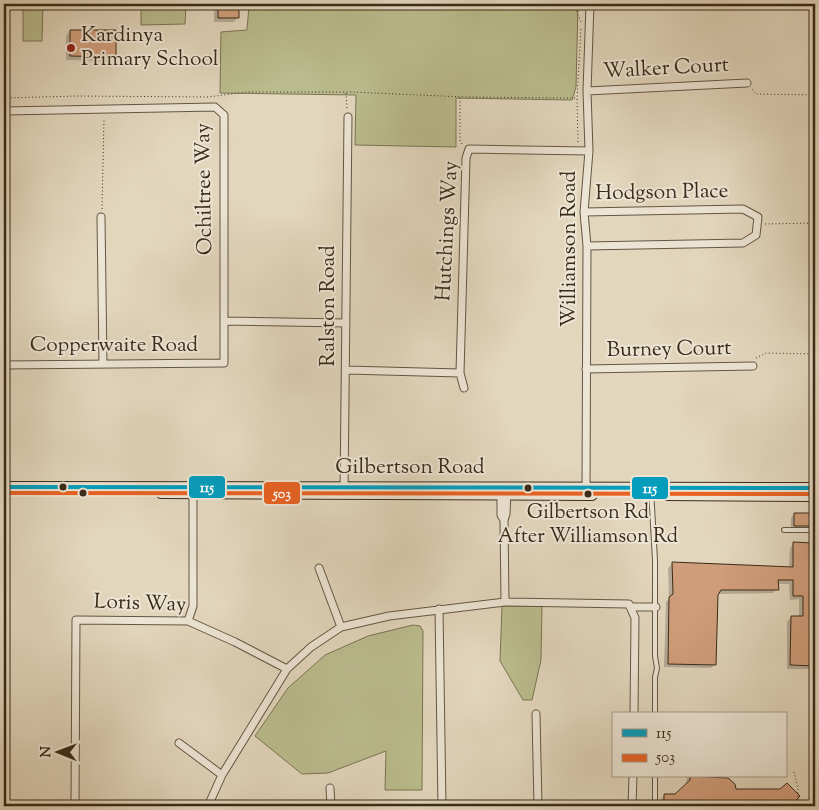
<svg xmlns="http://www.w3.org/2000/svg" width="819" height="810" viewBox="0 0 819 810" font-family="'Sorts Mill Goudy',serif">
  <rect width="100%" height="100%" fill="#e2d6bd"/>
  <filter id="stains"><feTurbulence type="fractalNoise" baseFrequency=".004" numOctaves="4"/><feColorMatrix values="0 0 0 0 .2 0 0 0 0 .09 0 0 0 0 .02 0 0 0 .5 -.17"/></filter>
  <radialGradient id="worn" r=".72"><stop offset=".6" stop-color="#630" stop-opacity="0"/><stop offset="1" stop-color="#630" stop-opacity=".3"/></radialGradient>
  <!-- green -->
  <path fill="#babc8d" stroke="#7a7453" d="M 23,4 L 43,4 L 42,41 L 23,41 Z
    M 141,4 L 186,4 L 185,24 L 141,25 Z
    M 348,4 L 578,4 L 576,87 L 572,100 L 456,98 L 456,147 L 355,145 L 356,95 L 220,93 L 221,32 L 247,30 L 249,5 L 348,6 Z
    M 502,606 L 542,606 L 541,660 L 532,700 L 523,700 L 500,661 Z
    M 413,625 L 420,626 L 423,631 L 422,790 L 385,790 L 386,751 L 328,773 L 302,774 L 255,736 L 288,688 L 325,655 L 368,636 Z"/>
  <!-- shadow -->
  <path fill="#0003" d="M 4,4 L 9,4 L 8,52 L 4,56 Z
    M 214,4 L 257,4 L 238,4 L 238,17 L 234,22 L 214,22 Z
    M 70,31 L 115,57 L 110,61 L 66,60 L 66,36 Z
    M 794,514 L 815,514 L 815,530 L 791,529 L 791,518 Z
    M 794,544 L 811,607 L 815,607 L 815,669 L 787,669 L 787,622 L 791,617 L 799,617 L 799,599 L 790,600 L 789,584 L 777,584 L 777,589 L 773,593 L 717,594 L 715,664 L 711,668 L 664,667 L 666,602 L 669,599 L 668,568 L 672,564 L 789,568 L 790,548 Z
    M 687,776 L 720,776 L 720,780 L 735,791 L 792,803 L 792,806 L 660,806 L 660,800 L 665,795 L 675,796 L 686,785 Z"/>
  <!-- building -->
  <path fill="#d19e7b" stroke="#3a2b19" d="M 218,4 L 239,4 L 239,18 L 218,18 Z
    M 70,30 L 116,30 L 116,57 L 70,56 Z
    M 794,513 L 815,513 L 815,526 L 794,526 Z
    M 793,542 L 812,543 L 812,606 L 815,606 L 815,666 L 790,665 L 791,616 L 803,616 L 803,596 L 793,596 L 793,580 L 778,580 L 779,590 L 721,590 L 718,595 L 716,665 L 668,664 L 669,597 L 673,594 L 672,562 L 793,567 Z
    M 690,776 L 728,778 L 735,784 L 736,789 L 780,789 L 787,783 L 800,796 L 794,803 L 794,806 L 664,806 L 664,794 L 675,794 L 690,780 Z"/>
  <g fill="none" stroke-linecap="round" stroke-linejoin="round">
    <defs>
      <path id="lane" d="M 651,489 L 655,560 L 655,656 L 657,668 L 655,677 L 655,714
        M 784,530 L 815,530
        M 655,806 L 655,776"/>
      <path id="street" d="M 587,91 L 747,83
        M 4,111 L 215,107 L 224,115 L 224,363 L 4,365
        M 584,212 L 743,209 L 758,217 L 756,235 L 743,243 L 587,246
        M 101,217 L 103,364
        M 225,321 L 346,323
        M 586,369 L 753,366
        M 346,370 L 460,373
        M 464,388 L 460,373 L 466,158 L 469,149 L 589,151
        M 501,491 L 501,515 L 504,520
        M 344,492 L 348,117
        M 586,492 L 587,246 L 584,212 L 589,151 L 587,91 L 590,4
        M 319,568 L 341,627
        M 505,602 L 504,520 L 506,514 L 507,490
        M 630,607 L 656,607
        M 439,609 L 442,806
        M 188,621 L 193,606 L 193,489
        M 536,714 L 538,806
        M 179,743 L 222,775
        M 330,788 L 331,806
        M 75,806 L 76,620 L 188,621 L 235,642 L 287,669
        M 208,806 L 222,775 L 287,669 L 311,647 L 341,627 L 389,616 L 505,602 L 629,604 L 635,618 L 634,714
        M 632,806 L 633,776"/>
      <path id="secondary" d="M 4,487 L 815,488
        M 161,493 L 592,495
        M 666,495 L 815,496"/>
    </defs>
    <!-- lane casing -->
    <use href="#lane" stroke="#645642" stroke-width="6"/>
    <!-- street casing -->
    <use href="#street" stroke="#645642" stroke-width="9"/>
    <!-- secondary casing -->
    <use href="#secondary" stroke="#3a2b19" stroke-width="12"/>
    <!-- path -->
    <path stroke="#3a2b19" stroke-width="1" stroke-dasharray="1 2.5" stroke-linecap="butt" d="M 577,4 L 577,13 L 581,22
      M 752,89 L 756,94 L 815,95
      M 346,93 L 347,109
      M 4,98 L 77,96 L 208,97 L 246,92 L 351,92 L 465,97 L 577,98
      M 460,98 L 460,141 L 462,144
      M 578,142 L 577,98 L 581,28
      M 102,209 L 104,118
      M 765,224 L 815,223
      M 756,358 L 766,353 L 815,354
      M 794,772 L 798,788 L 798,806"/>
    <!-- lane -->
    <use href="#lane" stroke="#ece4d4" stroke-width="4"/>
    <!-- street -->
    <use href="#street" stroke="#ece4d4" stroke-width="7"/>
    <!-- secondary -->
    <use href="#secondary" stroke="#ece4d4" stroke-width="10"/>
    <defs>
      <path id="bus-1" d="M 4,487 L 815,488"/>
      <path id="bus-2" d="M 4,493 L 815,494"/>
    </defs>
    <!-- bus-1 casing -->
    <use href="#bus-1" stroke="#ece4d4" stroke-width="8"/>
    <!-- bus-2 casing -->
    <use href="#bus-2" stroke="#ece4d4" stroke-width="8"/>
    <!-- bus-1 -->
    <use href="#bus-1" stroke="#069cbc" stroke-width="4"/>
    <!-- bus-2 -->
    <use href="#bus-2" stroke="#e96222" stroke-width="4"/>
  </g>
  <!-- markers -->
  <circle fill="#8f2418" stroke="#ece4d4" stroke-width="2" cx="71" cy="48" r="5"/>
  <g fill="#3a2b19" stroke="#ece4d4" stroke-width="2">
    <circle cx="63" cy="487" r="4.5"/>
    <circle cx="528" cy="488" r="4.5"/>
    <circle cx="83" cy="493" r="4.5"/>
    <circle cx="588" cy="494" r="4.5"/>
  </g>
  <g text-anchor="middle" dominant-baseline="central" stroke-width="4" stroke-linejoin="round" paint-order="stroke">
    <!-- bus labels -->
    <g font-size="20" fill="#3a2b19" stroke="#ece4d4">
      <text x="588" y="513">Gilbertson Rd<tspan x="588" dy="24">After Williamson Rd</tspan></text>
    </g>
    <!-- poi labels -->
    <g font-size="21" fill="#3a2b19" stroke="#ece4d4" text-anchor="start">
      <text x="81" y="36">Kardinya<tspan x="81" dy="24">Primary School</tspan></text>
    </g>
    <!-- street labels -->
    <g font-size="21" fill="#3a2b19" stroke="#ece4d4">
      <text transform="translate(666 69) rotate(-3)">Walker Court</text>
      <text transform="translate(205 189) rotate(-91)">Ochiltree Way</text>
      <text transform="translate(662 193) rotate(-1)">Hodgson Place</text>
      <text transform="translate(448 231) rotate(-87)">Hutchings Way</text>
      <text transform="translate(570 249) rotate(-90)">Williamson Road</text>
      <text transform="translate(329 306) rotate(-90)">Ralston Road</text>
      <text x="114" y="346">Copperwaite Road</text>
      <text transform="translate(669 350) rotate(-1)">Burney Court</text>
      <text x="410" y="468">Gilbertson Road</text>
      <text transform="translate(140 604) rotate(2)">Loris Way</text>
    </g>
  </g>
  <g stroke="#ece4d4" stroke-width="2">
    <rect x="188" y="475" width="38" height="24" rx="5" fill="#069cbc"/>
    <rect x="631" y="476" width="38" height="24" rx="5" fill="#069cbc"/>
    <rect x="263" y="481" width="38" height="24" rx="5" fill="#e96222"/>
  </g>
  <g font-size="14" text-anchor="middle" font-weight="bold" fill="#fff">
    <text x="207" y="492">115</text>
    <text x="650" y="493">115</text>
    <text x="282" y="498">503</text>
  </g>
  <!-- margin -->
  <rect width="819" height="810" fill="none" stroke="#e2d6bd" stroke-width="20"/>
  <rect x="5" y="5" width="809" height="800" fill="none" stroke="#3a2b19" stroke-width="2.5"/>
  <rect x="10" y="10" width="799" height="790" fill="none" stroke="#3a2b19"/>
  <!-- legend -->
  <rect x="612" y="712" width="175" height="65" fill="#ece4d4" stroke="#a59a89"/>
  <rect x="622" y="729" width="25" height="8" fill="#069cbc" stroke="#a59a89"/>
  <text x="656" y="738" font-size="15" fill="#3a2b19">115</text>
  <rect x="622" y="754" width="25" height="8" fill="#e96222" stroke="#a59a89"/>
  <text x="656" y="762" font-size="15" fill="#3a2b19">503</text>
  <!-- north arrow -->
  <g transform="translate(58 752) rotate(271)" stroke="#ece4d4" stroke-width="4" paint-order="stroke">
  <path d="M0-4L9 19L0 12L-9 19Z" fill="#3a2b19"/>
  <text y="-8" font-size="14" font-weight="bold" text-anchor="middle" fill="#3a2b19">N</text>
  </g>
  <rect width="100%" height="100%" filter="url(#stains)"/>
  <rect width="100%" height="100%" fill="url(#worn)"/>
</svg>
